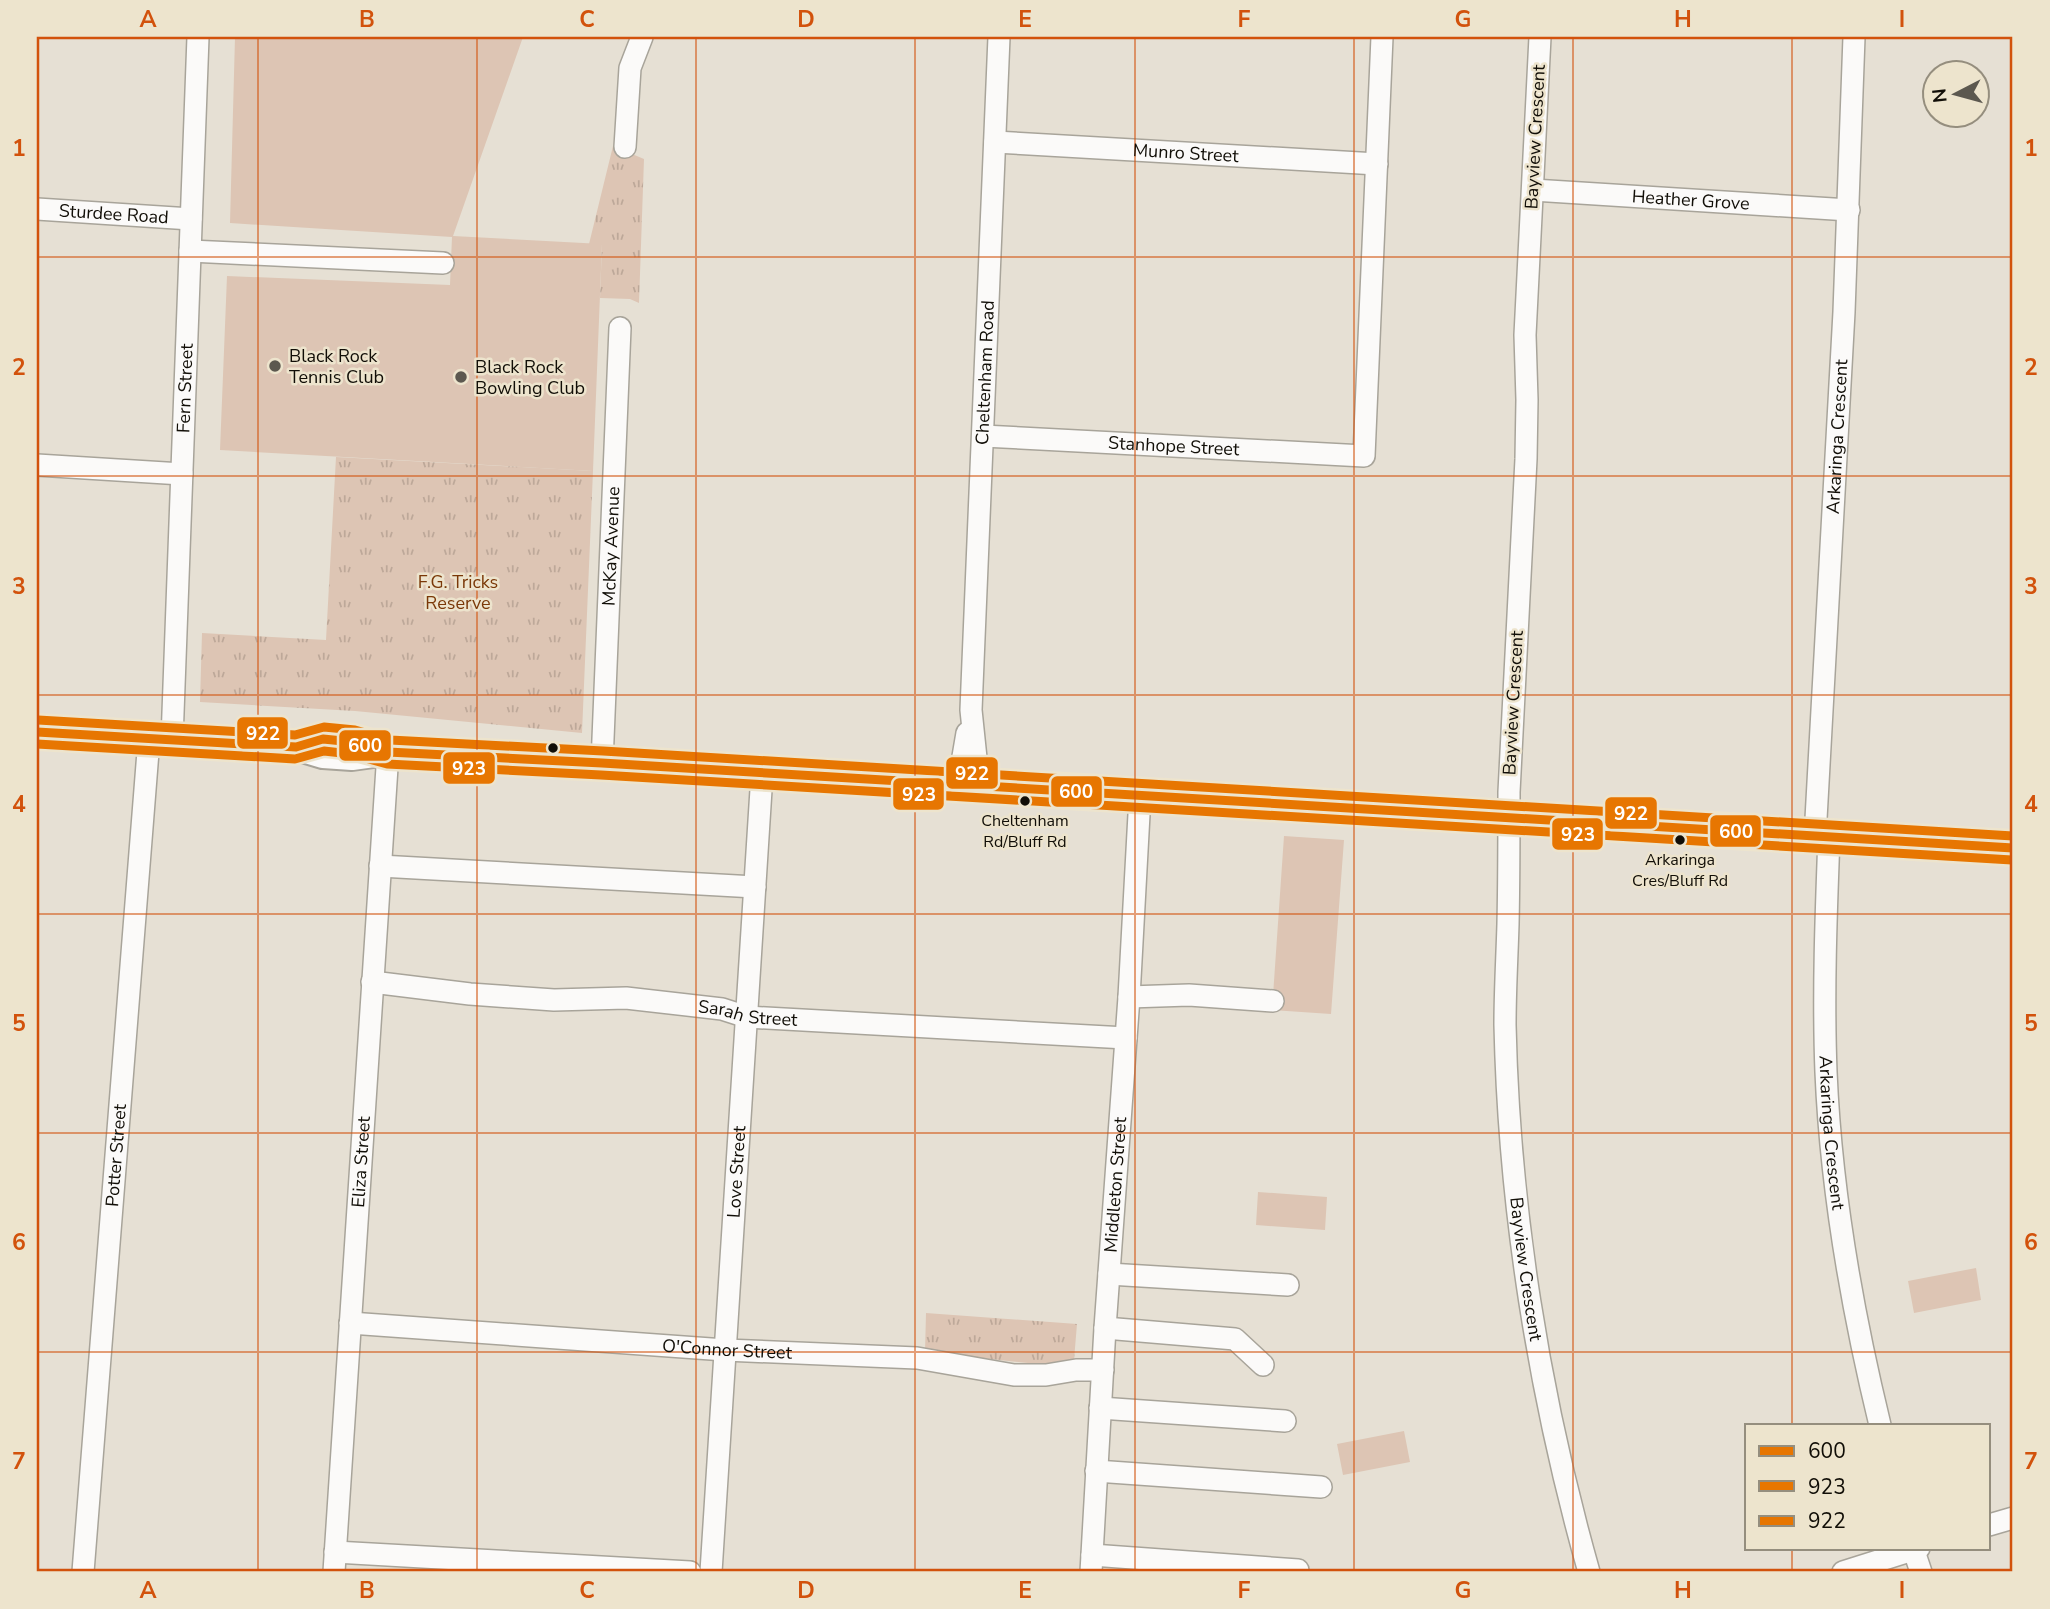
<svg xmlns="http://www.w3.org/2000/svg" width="2050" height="1609" viewBox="0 0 2050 1609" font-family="'Nunito Sans',sans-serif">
  <defs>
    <pattern id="park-tufts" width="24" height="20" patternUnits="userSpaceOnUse" patternTransform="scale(1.75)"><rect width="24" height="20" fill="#ddc5b4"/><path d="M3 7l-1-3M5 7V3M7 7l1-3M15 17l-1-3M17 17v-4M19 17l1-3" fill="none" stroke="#bda899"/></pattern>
  </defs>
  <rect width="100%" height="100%" fill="#e6e0d4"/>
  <!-- grass -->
  <path fill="#ddc5b4" d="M 235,37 L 523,37 L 453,236 L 602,244 L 593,471 L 220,450 L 227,276 L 450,285 L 452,237 L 230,223 Z
    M 1284,836 L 1344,840 L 1331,1014 L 1272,1010 Z
    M 1258,1192 L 1327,1197 L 1325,1230 L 1256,1225 Z
    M 1976,1268 L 1981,1300 L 1914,1313 L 1908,1281 Z
    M 1404,1431 L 1410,1462 L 1343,1475 L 1337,1444 Z"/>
  <!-- park -->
  <path fill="url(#park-tufts)" d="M 613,146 L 644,159 L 639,303 L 630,299 L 600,298 L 602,245 L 589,244 Z
    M 336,457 L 593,471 L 582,733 L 355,711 L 200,702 L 202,633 L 326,640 Z
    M 926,1313 L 1077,1324 L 1074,1360 L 1056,1366 L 925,1352 Z"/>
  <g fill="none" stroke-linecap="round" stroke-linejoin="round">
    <defs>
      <g id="minor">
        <path id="s1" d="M 1540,37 L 1525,335 L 1527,400 L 1526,459 L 1509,792 C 1509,836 1509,880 1508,924 C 1507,958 1505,991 1505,1025 C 1509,1208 1539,1396 1589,1572"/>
        <path id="s2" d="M 995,142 L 1377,164"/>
        <path d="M 625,147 L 630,68 L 642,37"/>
        <path id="s3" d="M 1533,190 L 1849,210"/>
        <path id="s4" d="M 37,209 L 191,219"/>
        <path d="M 190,251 L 443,263"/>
        <path id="s5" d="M 983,436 L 1364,456 L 1382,37"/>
        <path d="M 37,465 L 182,474"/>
        <path id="s6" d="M 172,740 L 198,37"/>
        <path id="s7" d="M 602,763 L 620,328"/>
        <path d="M 958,786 L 967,733"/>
        <path id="s8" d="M 979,787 L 971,710 L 999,37"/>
        <path id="s9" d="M 1815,837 L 1844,312 L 1854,37"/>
        <path id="s10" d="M 1829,837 C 1826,915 1823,994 1826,1072 C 1831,1191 1852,1310 1880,1425"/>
        <path d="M 380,866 L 755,887"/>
        <path id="s11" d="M 372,982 L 470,994 L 554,1000 L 626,998 L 722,1009 L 747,1017 L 1126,1038"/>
        <path d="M 1129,997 L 1189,995 L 1273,1001"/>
        <path d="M 1109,1274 L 1288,1285"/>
        <path id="s12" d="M 350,1323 L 725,1350 L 917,1358 L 1014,1375 L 1046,1375 L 1076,1370 L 1103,1370"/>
        <path d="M 1105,1328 L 1235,1339 L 1263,1365"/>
        <path d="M 1100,1408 L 1285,1421"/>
        <path d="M 1096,1471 L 1321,1487"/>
        <path d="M 1989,1525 L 2013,1518"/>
        <path d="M 1913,1548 L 1921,1572"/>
        <path d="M 335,1552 L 690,1572"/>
        <path d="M 1092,1555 L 1298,1570"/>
        <path id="s13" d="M 83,1572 L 149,739"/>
        <path id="s14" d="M 334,1572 L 388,752"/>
        <path id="s15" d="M 711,1572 L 762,774"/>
        <path id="s16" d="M 1091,1572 L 1105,1328 L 1129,997 L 1140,796"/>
        <path d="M 1843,1572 L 1919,1548"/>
      </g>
      <path id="major" d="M 37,732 L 296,747 L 323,755 L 352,757 L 388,752 L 479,756 L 2013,848"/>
    </defs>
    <!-- minor casing -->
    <use href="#minor" stroke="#a8a49a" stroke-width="24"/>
    <!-- major casing -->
    <use href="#major" stroke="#a8a49a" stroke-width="30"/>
    <!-- minor -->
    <use href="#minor" stroke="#fbfaf9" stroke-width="21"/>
    <!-- major -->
    <use href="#major" stroke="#fbfaf9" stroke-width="26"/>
    <defs>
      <path id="bus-1" d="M 37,732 L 296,747 L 323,739 L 353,742 L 388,752 L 602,763 L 2013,848"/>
      <path id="bus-2" d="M 37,744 L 295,759 L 324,751 L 351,754 L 387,764 L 601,775 L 2012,860"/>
      <path id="bus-3" d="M 38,720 L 295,735 L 324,727 L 355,730 L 390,740 L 603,751 L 2013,836"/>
    </defs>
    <!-- bus-1 casing -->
    <use href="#bus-1" stroke="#ede4cd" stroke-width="14"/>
    <!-- bus-2 casing -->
    <use href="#bus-2" stroke="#ede4cd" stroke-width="14"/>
    <!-- bus-3 casing -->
    <use href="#bus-3" stroke="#ede4cd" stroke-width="14"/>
    <!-- bus-1 -->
    <use href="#bus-1" stroke="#e77601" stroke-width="9"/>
    <!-- bus-2 -->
    <use href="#bus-2" stroke="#e77601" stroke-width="9"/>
    <!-- bus-3 -->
    <use href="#bus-3" stroke="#e77601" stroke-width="9"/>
  </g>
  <!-- grid -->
  <path fill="none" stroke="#d2520c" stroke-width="2" stroke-opacity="0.55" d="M 258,37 L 258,1572M 477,37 L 477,1572M 696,37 L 696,1572M 915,37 L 915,1572M 1135,37 L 1135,1572M 1354,37 L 1354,1572M 1573,37 L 1573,1572M 1792,37 L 1792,1425M 37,257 L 2013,257M 37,476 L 2013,476M 37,695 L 2013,695M 37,914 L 2013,914M 37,1133 L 2013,1133M 37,1352 L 2013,1352M 1792,1548 L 1792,1572"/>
  <!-- markers -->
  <g fill="#5c584f" stroke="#ede4cd" stroke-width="2.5">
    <circle cx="275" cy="366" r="7"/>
    <circle cx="461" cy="377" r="7"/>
  </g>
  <g fill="#110e07" stroke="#ede4cd" stroke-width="2.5">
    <circle cx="553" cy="748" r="6"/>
    <circle cx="1025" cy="801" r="6"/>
    <circle cx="1680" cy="840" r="6"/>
  </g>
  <g text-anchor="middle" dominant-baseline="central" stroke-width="5" stroke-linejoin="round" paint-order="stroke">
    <!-- bus labels -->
    <g font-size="16" fill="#110e07" stroke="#ede4cd">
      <text x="1025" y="821">Cheltenham<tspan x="1025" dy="21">Rd/Bluff Rd</tspan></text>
      <text x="1680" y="860">Arkaringa<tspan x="1680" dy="21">Cres/Bluff Rd</tspan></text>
    </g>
    <!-- street labels -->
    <g font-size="18" fill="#110e07" stroke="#ede4cd">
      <text transform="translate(1535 137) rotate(-87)">Bayview Crescent</text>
      <text stroke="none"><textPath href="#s2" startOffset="191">Munro Street</textPath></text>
      <text stroke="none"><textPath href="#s3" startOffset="158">Heather Grove</textPath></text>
      <text stroke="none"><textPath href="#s4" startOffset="77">Sturdee Road</textPath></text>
      <text stroke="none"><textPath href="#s8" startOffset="415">Cheltenham Road</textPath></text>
      <text stroke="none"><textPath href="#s6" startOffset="352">Fern Street</textPath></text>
      <text stroke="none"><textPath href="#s9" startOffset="401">Arkaringa Crescent</textPath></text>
      <text stroke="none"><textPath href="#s5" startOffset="191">Stanhope Street</textPath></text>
      <text stroke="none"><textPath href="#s7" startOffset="217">McKay Avenue</textPath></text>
      <text transform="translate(1513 703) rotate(-87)">Bayview Crescent</text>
      <text stroke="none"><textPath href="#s11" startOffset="378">Sarah Street</textPath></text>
      <text stroke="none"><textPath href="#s10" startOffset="296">Arkaringa Crescent</textPath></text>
      <text stroke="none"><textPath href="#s13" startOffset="418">Potter Street</textPath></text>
      <text stroke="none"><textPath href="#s14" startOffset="411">Eliza Street</textPath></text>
      <text stroke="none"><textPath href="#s15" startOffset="401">Love Street</textPath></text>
      <text stroke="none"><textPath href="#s16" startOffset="388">Middleton Street</textPath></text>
      <text stroke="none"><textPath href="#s1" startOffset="1234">Bayview Crescent</textPath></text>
      <text stroke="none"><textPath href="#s12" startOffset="378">O'Connor Street</textPath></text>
    </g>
    <!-- poi labels -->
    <g font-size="18" fill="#110e07" stroke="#ede4cd" text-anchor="start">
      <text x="289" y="356">Black Rock<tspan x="289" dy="21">Tennis Club</tspan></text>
      <text x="475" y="367">Black Rock<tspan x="475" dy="21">Bowling Club</tspan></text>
    </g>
    <!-- park labels -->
    <g font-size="18" fill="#7a3807" stroke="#ede4cd">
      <text x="458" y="582">F.G. Tricks<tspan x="458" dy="21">Reserve</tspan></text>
    </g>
  </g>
  <g stroke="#ede4cd" stroke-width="2.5">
    <rect x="236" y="716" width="53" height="34" rx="7" fill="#e77601"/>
    <rect x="338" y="729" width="54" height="33" rx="7" fill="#e77601"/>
    <rect x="442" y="751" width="54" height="34" rx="7" fill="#e77601"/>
    <rect x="945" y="756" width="54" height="34" rx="7" fill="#e77601"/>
    <rect x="1050" y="775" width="53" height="33" rx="7" fill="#e77601"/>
    <rect x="892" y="777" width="53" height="34" rx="7" fill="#e77601"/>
    <rect x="1604" y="796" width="54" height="34" rx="7" fill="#e77601"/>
    <rect x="1709" y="814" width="53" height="34" rx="7" fill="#e77601"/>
    <rect x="1551" y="817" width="53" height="34" rx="7" fill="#e77601"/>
  </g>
  <g font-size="19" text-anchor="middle" font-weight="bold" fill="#fff">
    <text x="263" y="740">922</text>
    <text x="365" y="752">600</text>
    <text x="469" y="775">923</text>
    <text x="972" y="780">922</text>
    <text x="1076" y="798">600</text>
    <text x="919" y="801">923</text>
    <text x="1631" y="820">922</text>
    <text x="1736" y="838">600</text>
    <text x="1578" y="841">923</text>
  </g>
  <!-- border -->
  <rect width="2050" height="1609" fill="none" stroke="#ede4cd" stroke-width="77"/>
  <!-- legend -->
  <rect x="1745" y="1424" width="245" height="126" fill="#ede4cd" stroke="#958e7e" stroke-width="2"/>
  <rect x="1759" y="1446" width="35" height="10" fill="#e77601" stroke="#958e7e" stroke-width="2"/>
  <text x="1808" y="1458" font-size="21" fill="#110e07">600</text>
  <rect x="1759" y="1481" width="35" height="10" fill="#e77601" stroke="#958e7e" stroke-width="2"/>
  <text x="1808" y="1494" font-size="21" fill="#110e07">923</text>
  <rect x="1759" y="1516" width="35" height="10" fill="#e77601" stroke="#958e7e" stroke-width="2"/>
  <text x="1808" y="1528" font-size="21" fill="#110e07">922</text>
  <!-- north arrow -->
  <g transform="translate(1956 94) rotate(264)"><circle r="33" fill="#ede4cd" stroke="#958e7e" stroke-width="2"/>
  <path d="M0-5L12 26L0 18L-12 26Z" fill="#5c584f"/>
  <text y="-10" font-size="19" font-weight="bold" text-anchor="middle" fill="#110e07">N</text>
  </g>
  <rect x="38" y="38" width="1973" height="1532" fill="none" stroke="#d2520c" stroke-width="2.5"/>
  <g font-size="23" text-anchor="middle" font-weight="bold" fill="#d2520c">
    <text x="148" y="27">A</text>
    <text x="367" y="27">B</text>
    <text x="587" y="27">C</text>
    <text x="806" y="27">D</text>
    <text x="1025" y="27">E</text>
    <text x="1244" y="27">F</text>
    <text x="1463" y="27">G</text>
    <text x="1683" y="27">H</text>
    <text x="1902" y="27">I</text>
    <text x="19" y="156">1</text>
    <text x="2031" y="156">1</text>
    <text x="19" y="375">2</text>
    <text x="2031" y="375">2</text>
    <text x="19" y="594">3</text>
    <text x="2031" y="594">3</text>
    <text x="19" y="812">4</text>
    <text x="2031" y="812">4</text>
    <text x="19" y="1031">5</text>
    <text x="2031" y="1031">5</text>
    <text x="19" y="1250">6</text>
    <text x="2031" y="1250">6</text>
    <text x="19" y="1469">7</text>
    <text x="2031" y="1469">7</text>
    <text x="148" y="1598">A</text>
    <text x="367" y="1598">B</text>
    <text x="587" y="1598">C</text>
    <text x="806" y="1598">D</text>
    <text x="1025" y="1598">E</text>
    <text x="1244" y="1598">F</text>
    <text x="1463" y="1598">G</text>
    <text x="1683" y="1598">H</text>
    <text x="1902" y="1598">I</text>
  </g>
</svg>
